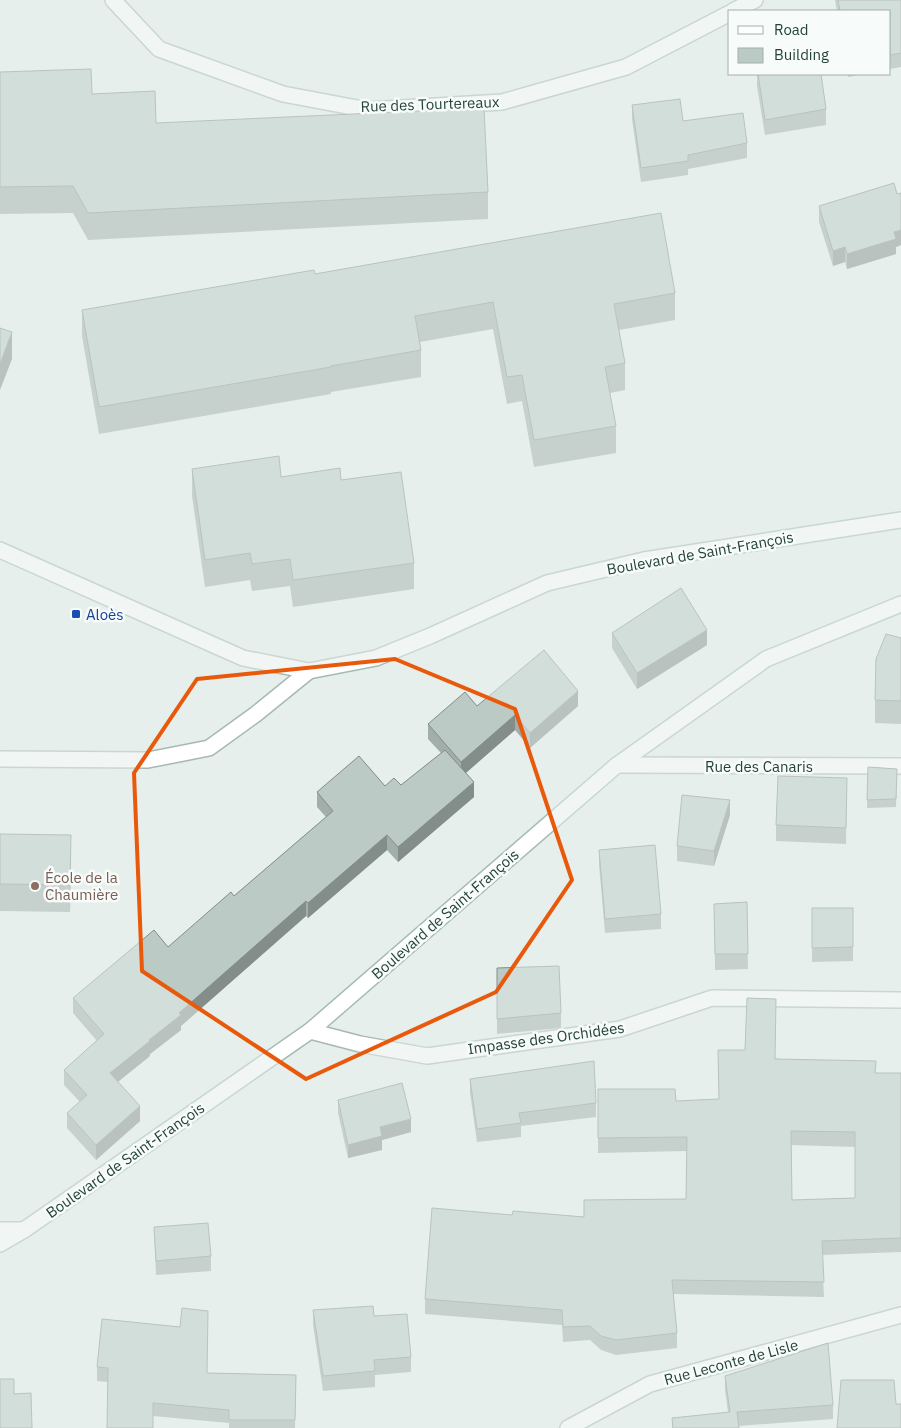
<svg xmlns="http://www.w3.org/2000/svg" width="901" height="1428" viewBox="0 0 901 1428" font-family="'IBM Plex Sans',sans-serif">
  <rect width="100%" height="100%" fill="#e6efeb"/>
  <g fill="none" stroke-linecap="round" stroke-linejoin="round">
    <defs>
      <path id="minor" d="M 113,0 L 159,49 L 283,94 L 368,110 L 502,102 L 626,67 L 730,13
        M 733,11 L 755,0
        M 0,759 L 148,760 L 209,748 L 256,714 L 309,671
        M 617,765 L 901,766
        M 310,1031 L 360,1044 L 427,1056 L 620,1029 L 712,998 L 901,1000
        M 0,1230 L 24,1230
        M 568,1428 L 650,1384 L 901,1315"/>
      <path id="secondary" d="M 0,550 L 243,658 L 309,671 L 376,658 L 430,636 L 547,583 L 644,560 L 901,520
        M 0,1244 L 24,1230 L 310,1031 L 617,765 L 766,659 L 901,604"/>
    </defs>
    <!-- minor casing -->
    <use href="#minor" stroke="#a8b8b2" stroke-width="18"/>
    <!-- secondary casing -->
    <use href="#secondary" stroke="#a4bbb3" stroke-width="18"/>
    <!-- minor -->
    <use href="#minor" stroke="#fff" stroke-width="15"/>
    <!-- secondary -->
    <use href="#secondary" stroke="#fff" stroke-width="15"/>
  </g>
  <!-- wall -->
  <path fill="#a1aea9" fill-rule="evenodd" d="M 835,0 L 901,0 L 901,67 L 890,69 L 890,11 L 837,11 Z
    M 0,72 L 92,94 L 156,123 L 488,192 L 488,219 L 88,240 L 73,213 L 0,214 Z
    M 757,74 L 821,74 L 826,109 L 826,125 L 765,135 L 757,86 Z
    M 848,74 L 864,74 L 848,77 Z
    M 632,105 L 683,121 L 747,143 L 747,158 L 688,169 L 688,175 L 641,182 L 632,119 Z
    M 901,193 L 901,245 L 896,247 L 896,254 L 847,269 L 845,262 L 833,266 L 819,222 L 819,206 Z
    M 315,274 L 675,293 L 675,320 L 619,330 L 625,363 L 625,390 L 610,393 L 616,426 L 616,453 L 534,467 L 522,401 L 507,404 L 493,329 L 420,342 L 421,350 L 421,377 L 331,392 L 331,394 L 99,434 L 82,336 L 82,310 Z
    M 192,469 L 281,477 L 341,480 L 414,563 L 414,589 L 293,607 L 290,586 L 252,591 L 250,580 L 205,587 L 192,496 Z
    M 612,633 L 707,645 L 637,689 L 612,648 Z
    M 901,638 L 901,724 L 875,723 L 875,700 Z
    M 477,706 L 578,706 L 530,748 L 515,730 L 466,773 L 474,797 L 398,862 L 387,850 L 308,918 L 306,916 L 181,1026 L 181,1030 L 150,1054 L 150,1056 L 118,1082 L 140,1121 L 96,1160 L 67,1128 L 67,1113 L 80,1102 L 64,1085 L 64,1070 L 97,1041 L 73,1013 L 73,998 L 168,947 L 234,896 L 326,817 L 317,807 L 317,792 L 401,785 L 441,753 L 428,739 L 428,724 Z
    M 868,767 L 897,769 L 896,807 L 867,808 Z
    M 847,793 L 846,844 L 776,841 L 776,825 Z
    M 730,815 L 714,866 L 677,861 L 677,846 Z
    M 0,834 L 71,861 L 70,912 L 0,911 Z
    M 599,850 L 661,914 L 661,929 L 605,933 L 599,865 Z
    M 747,902 L 748,969 L 715,970 L 714,904 Z
    M 812,908 L 853,908 L 853,961 L 812,962 Z
    M 497,968 L 561,1013 L 561,1028 L 497,1034 Z
    M 718,1050 L 876,1073 L 901,1073 L 901,1252 L 822,1255 L 824,1297 L 673,1294 L 677,1333 L 677,1348 L 616,1355 L 601,1350 L 590,1340 L 563,1342 L 562,1325 L 425,1314 L 425,1299 L 512,1215 L 584,1217 L 686,1199 L 687,1151 L 598,1153 L 598,1089 L 676,1101 L 719,1099 ZM 791,1145 L 855,1147 L 855,1198 L 792,1200 Z
    M 470,1079 L 596,1103 L 596,1117 L 521,1126 L 521,1137 L 477,1142 L 470,1093 Z
    M 338,1100 L 411,1132 L 382,1140 L 382,1150 L 348,1158 L 338,1113 Z
    M 154,1227 L 211,1256 L 211,1271 L 156,1275 Z
    M 313,1310 L 374,1316 L 411,1357 L 411,1372 L 375,1375 L 375,1387 L 323,1391 L 313,1325 Z
    M 97,1367 L 207,1373 L 296,1375 L 295,1428 L 229,1428 L 229,1423 L 153,1416 L 108,1382 L 97,1381 Z
    M 725,1376 L 833,1405 L 833,1419 L 738,1426 L 739,1428 L 672,1428 L 672,1418 L 728,1412 L 725,1390 Z"/>
  <!-- shaded-wall -->
  <path fill="#838d89" d="M 901,230 L 901,245 L 896,247 L 896,254 L 847,269 L 847,254 L 894,232 Z
    M 845,247 L 845,262 L 833,266 L 833,251 Z
    M 12,332 L 12,359 L 0,390 L 0,364 Z
    M 707,630 L 707,645 L 637,689 L 637,673 Z
    M 578,691 L 578,706 L 530,748 L 530,733 Z
    M 515,715 L 515,730 L 461,777 L 461,762 Z
    M 474,782 L 474,797 L 398,862 L 398,847 Z
    M 730,800 L 730,815 L 714,866 L 714,851 Z
    M 71,835 L 71,861 L 70,912 L 70,885 Z
    M 387,835 L 387,850 L 308,918 L 308,903 Z
    M 306,901 L 306,916 L 181,1026 L 181,1030 L 150,1054 L 150,1056 L 110,1088 L 110,1073 Z
    M 140,1106 L 140,1121 L 96,1160 L 96,1145 Z
    M 411,1119 L 411,1132 L 382,1140 L 382,1150 L 348,1158 L 348,1145 L 380,1127 Z"/>
  <!-- building -->
  <path fill="#bbcac4" stroke="#838d89" fill-rule="evenodd" d="M 838,0 L 901,0 L 901,53 L 890,55 L 890,11 L 840,11 Z
    M 91,69 L 92,94 L 155,91 L 156,123 L 484,108 L 488,192 L 88,213 L 73,186 L 0,187 L 0,72 Z
    M 758,74 L 821,74 L 826,109 L 765,120 Z
    M 680,99 L 683,121 L 743,113 L 747,143 L 688,155 L 688,161 L 641,168 L 632,105 Z
    M 894,183 L 897,194 L 901,193 L 901,230 L 894,232 L 896,239 L 847,254 L 845,247 L 833,251 L 819,206 Z
    M 661,213 L 675,293 L 614,304 L 625,363 L 605,367 L 616,426 L 534,440 L 522,375 L 507,377 L 493,302 L 415,316 L 421,350 L 331,366 L 331,367 L 99,407 L 82,310 L 314,270 L 315,274 Z
    M 0,328 L 12,332 L 0,364 Z
    M 279,456 L 281,477 L 340,468 L 341,480 L 401,472 L 414,563 L 293,580 L 290,559 L 252,564 L 250,553 L 205,560 L 192,469 Z
    M 681,588 L 707,630 L 637,673 L 612,633 Z
    M 886,634 L 901,638 L 901,701 L 875,700 L 876,659 Z
    M 544,650 L 578,691 L 530,733 L 515,715 L 461,762 L 428,724 L 465,692 L 477,706 Z
    M 445,750 L 474,782 L 398,847 L 387,835 L 308,903 L 306,901 L 179,1013 L 181,1015 L 149,1040 L 150,1041 L 110,1073 L 140,1106 L 96,1145 L 67,1113 L 87,1095 L 64,1070 L 104,1034 L 73,998 L 154,930 L 168,947 L 231,892 L 234,896 L 333,811 L 317,792 L 359,756 L 385,786 L 394,778 L 401,785 Z
    M 868,767 L 897,769 L 896,799 L 867,800 Z
    M 778,776 L 847,778 L 846,828 L 776,825 Z
    M 682,795 L 730,800 L 714,851 L 677,846 Z
    M 0,834 L 71,835 L 70,885 L 0,884 Z
    M 655,845 L 661,914 L 605,919 L 599,850 Z
    M 747,902 L 748,954 L 715,954 L 714,904 Z
    M 812,908 L 853,908 L 853,947 L 812,948 Z
    M 559,966 L 561,1013 L 497,1019 L 497,968 Z
    M 747,998 L 776,999 L 775,1059 L 876,1061 L 875,1073 L 901,1073 L 901,1238 L 822,1241 L 824,1282 L 672,1280 L 677,1333 L 616,1340 L 601,1336 L 590,1326 L 563,1327 L 562,1310 L 425,1299 L 432,1208 L 512,1215 L 513,1211 L 584,1217 L 584,1200 L 686,1199 L 687,1137 L 598,1138 L 598,1089 L 675,1089 L 676,1101 L 719,1099 L 718,1050 L 745,1050 ZM 791,1131 L 855,1132 L 855,1198 L 792,1200 Z
    M 594,1061 L 596,1103 L 519,1113 L 521,1123 L 477,1129 L 470,1079 Z
    M 402,1083 L 411,1119 L 380,1127 L 382,1136 L 348,1145 L 338,1100 Z
    M 208,1223 L 211,1256 L 156,1261 L 154,1227 Z
    M 373,1306 L 374,1316 L 407,1314 L 411,1357 L 374,1360 L 375,1371 L 323,1376 L 313,1310 Z
    M 182,1308 L 208,1311 L 207,1373 L 296,1375 L 295,1420 L 229,1420 L 229,1410 L 153,1403 L 153,1428 L 107,1428 L 108,1368 L 97,1367 L 102,1319 L 180,1327 Z
    M 828,1343 L 833,1405 L 737,1412 L 739,1428 L 673,1428 L 672,1418 L 730,1412 L 725,1376 Z
    M 0,1379 L 14,1379 L 14,1394 L 31,1393 L 32,1428 L 0,1428 Z
    M 841,1380 L 894,1380 L 896,1404 L 901,1404 L 901,1428 L 837,1428 Z"/>
  <!-- marked area -->
  <path d="M0 0H901V1428H0ZM 395,659 L 515,709 L 572,880 L 496,992 L 306,1079 L 142,971 L 134,773 L 197,679 Z" fill="#e6efeb" fill-opacity=".55" fill-rule="evenodd"/>
  <path fill="none" stroke="#e8590c" stroke-width="4" stroke-linejoin="round" d="M 395,659 L 515,709 L 572,880 L 496,992 L 306,1079 L 142,971 L 134,773 L 197,679 Z"/>
  <!-- markers -->
  <rect fill="#1a4fb4" stroke="#f7fbf9" stroke-width="2" x="71" y="609" width="10" height="10" rx="2.5"/>
  <circle fill="#8d6e63" stroke="#f7fbf9" stroke-width="2" cx="35" cy="886" r="5"/>
  <g text-anchor="middle" dominant-baseline="central" stroke-width="5" stroke-linejoin="round" paint-order="stroke">
    <!-- street labels -->
    <g font-size="15" fill="#24423a" stroke="#f7fbf9">
      <text transform="translate(430 104) rotate(-2)">Rue des Tourtereaux</text>
      <text transform="translate(700 553) rotate(-10)">Boulevard de Saint-François</text>
      <text x="759" y="766">Rue des Canaris</text>
      <text transform="translate(445 914) rotate(-41)">Boulevard de Saint-François</text>
      <text transform="translate(546 1038) rotate(-8)">Impasse des Orchidées</text>
      <text transform="translate(125 1160) rotate(-35)">Boulevard de Saint-François</text>
      <text transform="translate(731 1362) rotate(-15)">Rue Leconte de Lisle</text>
    </g>
    <!-- transit labels -->
    <g font-size="15" fill="#164399" stroke="#f7fbf9" text-anchor="start">
      <text x="86" y="614">Aloès</text>
    </g>
    <!-- education labels -->
    <g font-size="15" fill="#785e54" stroke="#f7fbf9" text-anchor="start">
      <text x="45" y="877">École de la<tspan x="45" dy="17">Chaumière</tspan></text>
    </g>
  </g>
  <!-- legend -->
  <rect x="728" y="10" width="162" height="65" fill="#f7fbf9" stroke="#a3b1ad"/>
  <rect x="738" y="26" width="25" height="8" fill="#ffffff" stroke="#a3b1ad"/>
  <text x="774" y="35" font-size="15" fill="#24423a">Road</text>
  <rect x="738" y="48" width="25" height="15" fill="#bbcac4" stroke="#a3b1ad"/>
  <text x="774" y="60" font-size="15" fill="#24423a">Building</text>
</svg>
